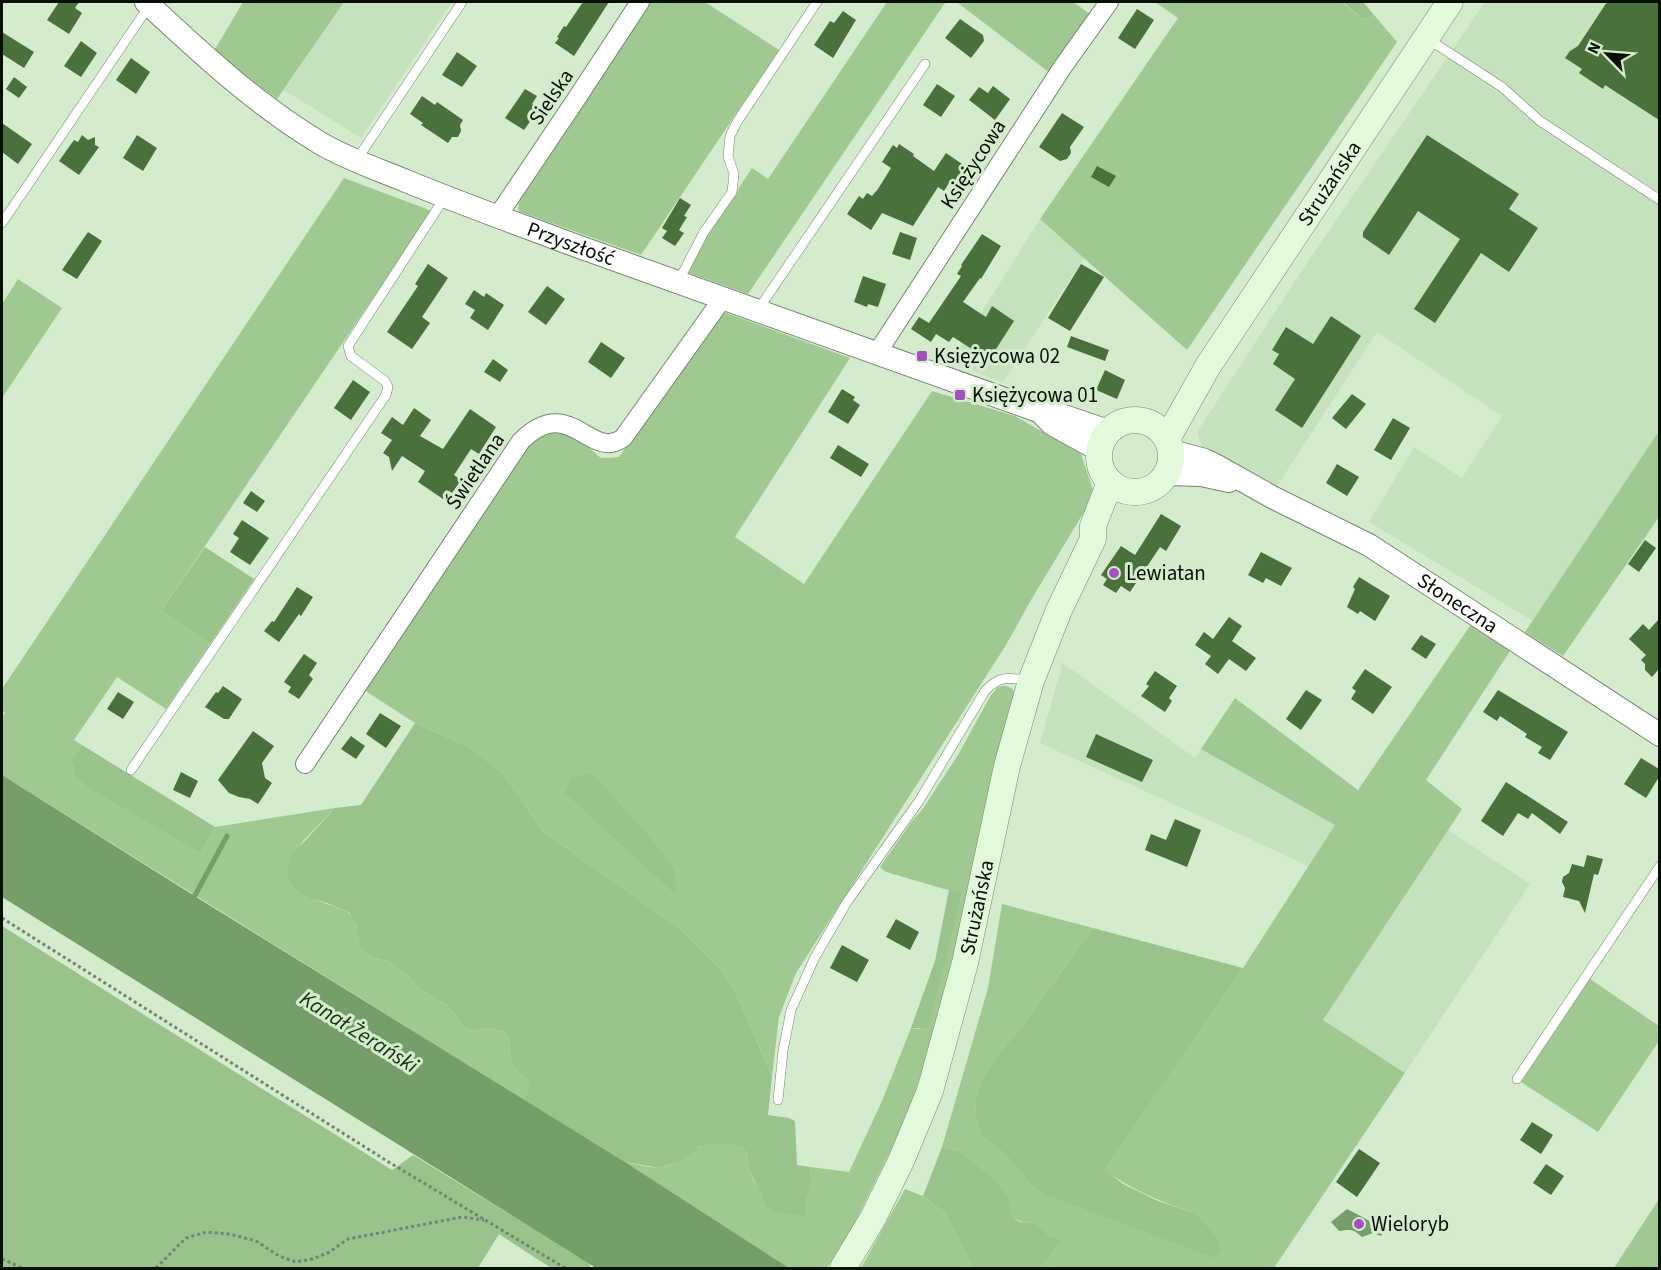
<svg xmlns="http://www.w3.org/2000/svg" width="1661" height="1270" viewBox="0 0 1661 1270" font-family="'Source Sans 3',sans-serif">
  <rect width="100%" height="100%" fill="#d4ebcd"/>
  <!-- built -->
  <path fill="#c6e1bd" d="M 344,2 L 452,2 L 361,138 L 284,90 Z
    M 1485,2 L 1659,2 L 1659,431 L 1533,621 L 1369,522 L 1414,447 L 1462,478 L 1502,416 L 1377,332 L 1277,486 L 1202,447 L 1197,432 L 1305,266 Z
    M 1040,219 L 1084,258 L 1003,382 L 950,363 Z
    M 1061,662 L 1195,758 L 1201,749 L 1335,825 L 1309,866 L 1040,743 L 1061,669 Z
    M 1448,830 L 1530,884 L 1405,1073 L 1323,1020 Z"/>
  <!-- green -->
  <path fill="#a0c992" d="M 243,2 L 344,2 L 277,99 L 214,51 Z
    M 651,2 L 705,2 L 779,50 L 641,255 L 518,211 L 519,202 Z
    M 887,2 L 945,3 L 748,294 L 689,273 L 687,269 L 689,264 L 752,168 L 768,179 Z
    M 959,2 L 1073,2 L 1090,14 L 1050,73 L 958,3 Z
    M 1155,2 L 1342,2 L 1363,19 L 1374,15 L 1397,42 L 1187,350 L 1040,219 L 1178,18 Z
    M 344,178 L 432,211 L 161,611 L 210,644 L 166,709 L 117,677 L 74,740 L 82,745 L 71,760 L 75,776 L 201,853 L 215,827 L 335,808 L 303,841 L 287,870 C 295,900 317,898 340,909 C 345,911 349,912 352,916 C 358,925 358,937 360,948 L 372,957 L 390,962 L 409,977 L 421,990 L 448,1006 L 464,1027 L 475,1031 L 488,1028 L 505,1032 C 512,1041 508,1046 510,1056 C 511,1066 522,1075 529,1082 L 529,1089 L 524,1100 L 2,775 L 2,717 L 5,713 L 2,710 L 2,689 Z
    M 18,279 L 62,308 L 2,398 L 2,304 Z
    M 721,311 L 850,358 L 735,537 L 804,584 L 932,391 L 1015,416 L 1081,454 L 1093,490 L 1090,502 L 1031,600 L 1006,645 L 796,973 L 779,1017 L 772,1076 L 737,996 L 720,968 L 680,929 L 542,831 L 505,776 L 471,748 L 415,723 L 364,690 L 528,444 C 558,416 576,437 601,458 L 619,457 Z
    M 1659,431 L 1659,517 L 1563,656 L 1525,632 Z
    M 1472,623 L 1512,648 L 1426,780 L 1462,809 L 1323,1020 L 1405,1073 L 1274,1268 L 1041,1268 L 1059,1240 L 1049,1235 L 1035,1222 L 1025,1223 L 1013,1218 L 972,1163 L 959,1151 L 942,1147 L 988,988 L 1002,904 L 1093,928 L 1019,1030 L 997,1055 L 981,1081 L 975,1102 L 976,1118 L 982,1134 L 1004,1153 L 1026,1179 L 1194,1213 C 1161,1202 1132,1190 1103,1169 L 1243,968 L 1335,825 L 1201,749 L 1235,698 L 1358,790 Z
    M 1002,686 C 1010,686 1013,688 1016,696 L 937,1028 L 908,1112 L 891,1150 L 853,1226 L 827,1268 L 789,1268 L 625,1162 C 636,1164 651,1169 663,1167 C 682,1163 685,1154 700,1147 C 713,1141 728,1144 742,1147 L 748,1155 C 744,1189 780,1202 805,1216 L 805,1208 L 812,1182 L 810,1167 L 849,1172 L 882,1101 L 911,1028 L 920,1029 L 962,894 L 886,872 L 880,867 L 912,821 L 922,810 L 958,755 L 991,695 L 997,688 Z
    M 1590,979 L 1659,1026 L 1659,1041 L 1598,1132 L 1521,1082 Z
    M 905,1189 L 923,1196 L 945,1213 L 973,1268 L 861,1268 Z
    M 1659,1199 L 1659,1268 L 1614,1268 Z"/>
  <!-- forest -->
  <path fill="#99c38a" d="M 1343,2 L 1363,2 L 1374,15 L 1363,19 Z
    M 205,547 L 254,579 L 210,644 L 161,611 Z
    M 415,723 L 471,748 L 505,776 L 542,831 L 680,929 L 720,968 L 737,996 L 772,1076 L 768,1115 L 789,1118 L 795,1121 L 797,1165 L 810,1167 L 812,1182 L 805,1208 L 805,1216 L 773,1212 L 765,1205 C 763,1184 745,1178 748,1155 L 742,1147 L 727,1144 L 710,1144 L 699,1147 L 681,1161 L 660,1168 L 625,1162 L 524,1100 L 529,1089 L 529,1082 C 522,1075 511,1066 510,1057 C 508,1046 512,1041 505,1032 L 488,1028 L 475,1031 L 464,1027 L 448,1006 L 421,990 L 409,977 L 390,962 L 372,957 L 360,948 L 356,924 L 350,913 L 327,903 L 309,898 L 297,891 L 289,880 L 287,870 L 291,856 L 335,808 L 361,805 Z
    M 82,745 L 215,827 L 201,853 L 89,788 L 75,776 L 71,760 Z
    M 592,773 L 655,843 L 674,870 L 676,883 L 674,893 L 565,793 L 571,779 Z
    M 949,890 L 962,893 L 931,1018 L 927,1028 L 911,1028 L 935,961 Z
    M 2,926 L 392,1170 L 413,1155 L 589,1263 L 591,1268 L 551,1268 L 499,1234 L 478,1268 L 2,1268 Z
    M 1093,928 L 1243,968 L 1104,1169 L 1123,1184 L 1158,1201 L 1194,1213 L 1216,1236 L 1221,1251 L 1214,1258 L 1044,1194 L 1026,1179 L 1004,1153 L 982,1135 L 976,1118 L 975,1102 L 981,1081 L 997,1055 L 1019,1030 Z
    M 942,1147 L 959,1151 L 991,1177 L 1009,1198 C 1007,1217 1015,1225 1035,1222 L 1049,1235 L 1060,1240 L 1041,1268 L 973,1268 L 945,1213 L 923,1196 Z"/>
  <!-- water -->
  <path fill="#769e68" d="M 2,775 L 201,900 L 625,1162 L 789,1268 L 596,1268 L 2,897 Z
    M 1347,1209 L 1385,1229 L 1381,1236 L 1373,1233 L 1362,1237 C 1354,1229 1350,1229 1339,1231 L 1331,1222 Z"/>
  <g fill="none" stroke-linecap="round" stroke-linejoin="round">
    <!-- stream -->
    <path stroke="#769e68" stroke-width="5" d="M 192,901 L 227,836"/>
  </g>
  <!-- building -->
  <path fill="#4a703c" d="M 59,2 L 79,2 L 75,8 L 82,13 L 69,34 L 47,20 Z
    M 583,2 L 609,2 L 574,56 L 555,43 L 559,38 L 557,37 L 564,26 L 566,27 Z
    M 1607,2 L 1659,2 L 1659,120 L 1605,85 L 1603,89 L 1579,73 L 1582,69 L 1565,58 L 1570,51 L 1578,46 Z
    M 1137,9 L 1154,20 L 1135,49 L 1118,38 Z
    M 843,11 L 856,20 L 833,58 L 814,45 L 830,21 L 834,23 Z
    M 960,19 L 983,35 L 984,41 L 971,58 L 945,38 Z
    M 2,32 L 34,52 L 24,68 L 2,54 Z
    M 81,41 L 97,53 L 81,77 L 64,66 Z
    M 457,52 L 477,66 L 462,87 L 442,75 Z
    M 131,58 L 150,72 L 136,94 L 116,80 Z
    M 14,77 L 27,87 L 19,98 L 6,89 Z
    M 937,84 L 955,96 L 941,117 L 923,105 Z
    M 993,86 L 1010,99 L 995,120 L 969,100 L 979,87 L 988,93 Z
    M 525,89 L 537,96 L 532,104 L 539,109 L 524,130 L 505,118 Z
    M 422,96 L 435,105 L 437,102 L 463,120 L 460,125 L 461,131 L 458,137 L 452,137 L 448,143 L 421,125 L 423,123 L 410,114 Z
    M 1062,113 L 1084,127 L 1070,147 L 1071,153 L 1067,159 L 1060,161 L 1039,147 Z
    M 2,123 L 32,144 L 18,164 L 2,152 Z
    M 82,135 L 88,140 L 95,137 L 95,145 L 99,147 L 79,175 L 59,161 L 74,140 L 78,142 Z
    M 137,135 L 157,148 L 143,171 L 123,158 Z
    M 1427,135 L 1519,194 L 1509,209 L 1538,228 L 1509,272 L 1481,253 L 1435,323 L 1414,309 L 1460,239 L 1418,211 L 1389,255 L 1363,237 L 1363,232 Z
    M 899,144 L 914,154 L 913,156 L 934,171 L 946,153 L 965,166 L 952,185 L 949,183 L 944,191 L 938,187 L 913,226 L 882,213 L 871,230 L 847,214 L 859,196 L 863,199 L 867,193 L 872,196 L 878,189 L 891,168 L 882,162 L 893,145 L 897,148 Z
    M 1097,166 L 1116,176 L 1109,187 L 1091,177 Z
    M 680,198 L 691,205 L 684,216 L 687,217 L 679,230 L 684,233 L 675,246 L 662,238 L 667,231 L 662,228 Z
    M 88,232 L 102,241 L 77,279 L 62,270 Z
    M 900,232 L 917,238 L 910,260 L 892,254 Z
    M 982,234 L 1001,246 L 981,279 L 980,278 L 963,302 L 986,317 L 992,306 L 1014,321 L 989,360 L 953,337 L 949,342 L 936,334 L 931,342 L 911,329 L 919,317 L 929,323 L 961,276 L 957,274 L 962,266 L 961,265 Z
    M 428,264 L 448,278 L 422,317 L 430,323 L 412,349 L 387,332 L 418,286 L 415,284 Z
    M 1081,264 L 1104,277 L 1070,331 L 1048,318 Z
    M 863,276 L 886,284 L 878,307 L 868,304 L 867,307 L 854,302 Z
    M 547,286 L 565,299 L 546,325 L 528,312 Z
    M 474,290 L 484,297 L 486,293 L 504,305 L 488,330 L 470,318 L 475,310 L 465,304 Z
    M 1331,316 L 1361,336 L 1302,428 L 1275,410 L 1295,379 L 1273,364 L 1279,354 L 1272,350 L 1286,327 L 1313,344 Z
    M 1071,336 L 1109,350 L 1105,361 L 1067,347 Z
    M 601,342 L 625,358 L 611,378 L 588,362 Z
    M 493,359 L 508,370 L 500,382 L 484,372 Z
    M 1105,370 L 1125,380 L 1117,399 L 1096,390 Z
    M 353,380 L 370,392 L 351,420 L 334,408 Z
    M 842,389 L 855,397 L 853,400 L 860,405 L 848,424 L 828,412 Z
    M 1352,394 L 1366,404 L 1346,429 L 1332,418 Z
    M 414,408 L 431,420 L 420,436 L 443,449 L 470,409 L 496,427 L 479,454 L 471,449 L 454,475 L 461,480 L 452,493 L 449,491 L 443,499 L 418,482 L 425,471 L 402,456 L 392,471 L 389,457 L 383,453 L 392,440 L 381,433 L 392,417 L 403,425 Z
    M 1393,418 L 1410,428 L 1391,460 L 1374,450 Z
    M 838,445 L 869,464 L 861,477 L 830,458 Z
    M 1337,464 L 1359,477 L 1347,496 L 1326,483 Z
    M 251,491 L 265,501 L 257,512 L 243,503 Z
    M 1161,514 L 1181,526 L 1166,551 L 1160,547 L 1130,592 L 1121,586 L 1116,593 L 1103,585 L 1107,579 L 1101,575 L 1121,546 L 1135,555 Z
    M 242,520 L 269,538 L 250,565 L 230,552 L 239,538 L 233,534 Z
    M 1645,540 L 1656,548 L 1639,572 L 1628,564 Z
    M 1261,552 L 1292,568 L 1281,586 L 1266,578 L 1263,583 L 1248,575 Z
    M 1359,577 L 1390,596 L 1375,621 L 1360,611 L 1358,614 L 1347,607 L 1355,589 L 1353,587 Z
    M 297,587 L 313,597 L 301,616 L 299,614 L 279,642 L 264,631 L 272,621 L 274,622 Z
    M 1229,617 L 1242,626 L 1232,641 L 1256,658 L 1246,671 L 1229,659 L 1218,674 L 1205,664 L 1211,656 L 1195,645 L 1204,632 L 1213,639 Z
    M 1659,619 L 1659,669 L 1652,677 L 1645,670 L 1645,664 L 1641,660 L 1646,655 L 1629,639 L 1643,624 L 1649,630 Z
    M 1421,635 L 1436,644 L 1426,659 L 1411,649 Z
    M 304,654 L 317,663 L 309,675 L 313,679 L 299,699 L 288,692 L 291,687 L 284,682 Z
    M 1365,669 L 1392,687 L 1373,714 L 1351,699 L 1356,691 L 1352,688 Z
    M 1155,671 L 1177,686 L 1169,698 L 1172,701 L 1165,712 L 1141,696 L 1149,686 L 1146,684 Z
    M 223,686 L 242,699 L 229,719 L 224,719 L 205,707 L 216,692 L 218,693 Z
    M 1306,690 L 1322,700 L 1301,730 L 1286,719 Z
    M 1498,690 L 1568,732 L 1550,760 L 1538,753 L 1542,747 L 1525,737 L 1527,734 L 1500,716 L 1497,721 L 1483,712 Z
    M 118,692 L 134,702 L 123,719 L 107,709 Z
    M 380,713 L 401,726 L 386,748 L 366,734 Z
    M 253,731 L 274,746 L 262,763 L 265,778 L 272,783 L 258,804 L 250,799 L 239,797 L 229,793 L 218,780 Z
    M 1096,734 L 1153,760 L 1142,782 L 1086,757 Z
    M 351,736 L 365,746 L 356,759 L 341,749 Z
    M 1641,758 L 1659,769 L 1659,777 L 1646,798 L 1624,784 Z
    M 181,772 L 198,781 L 190,798 L 173,790 Z
    M 1506,782 L 1568,822 L 1560,834 L 1532,813 L 1528,819 L 1518,813 L 1503,836 L 1481,821 Z
    M 1175,819 L 1201,830 L 1187,867 L 1145,850 L 1151,834 L 1166,840 Z
    M 1587,855 L 1603,859 L 1598,875 L 1594,874 L 1585,913 L 1579,901 L 1563,897 L 1565,888 L 1562,882 L 1563,877 L 1569,873 L 1572,864 L 1584,867 Z
    M 896,919 L 919,932 L 910,950 L 886,937 Z
    M 842,945 L 869,960 L 857,982 L 830,968 Z
    M 1532,1122 L 1553,1135 L 1541,1154 L 1520,1140 Z
    M 1359,1149 L 1380,1163 L 1357,1197 L 1336,1182 Z
    M 1546,1164 L 1564,1176 L 1551,1195 L 1533,1183 Z"/>
  <g fill="none" stroke-linecap="round" stroke-linejoin="round">
    <defs>
      <path id="service" d="M 1428,39 L 1502,87 L 1540,121 L 1660,200
        M 356,161 L 462,2
        M 2,223 L 149,6
        M 678,282 L 704,232 L 732,192 L 734,174 L 728,156 L 730,136 L 737,122 L 817,2
        M 758,310 L 925,64
        M 131,770 L 386,395 L 388,387 L 385,381 L 351,356 L 348,346 L 445,197
        M 1517,1079 L 1660,866
        M 778,1100 L 783,1051 L 791,1010 L 815,957 L 847,902 L 919,801 L 985,691 C 1000,675 1008,678 1029,680"/>
      <path id="minor" d="M 497,217 L 575,101 L 640,2
        M 877,353 L 1062,68 L 1109,2
        M 305,764 L 521,441 C 570,392 590,462 623,438 L 723,298"/>
      <g id="tertiary">
        <path id="s1" d="M 146,2 C 201,53 255,104 320,143 C 347,159 377,169 406,181 C 462,204 518,224 574,245 C 729,300 884,355 1038,411 L 1058,414 L 1108,431"/>
        <path d="M 1044,416 L 1052,424 L 1099,450"/>
        <path id="s2" d="M 1171,451 L 1205,460 L 1217,466 L 1272,497 L 1369,545 L 1660,735"/>
        <path d="M 1166,474 L 1201,475 L 1229,481"/>
      </g>
      <g id="secondary">
        <circle cx="1135" cy="456" r="36"/>
        <path id="s3" d="M 1167,439 L 1208,366 L 1450,2"/>
        <path id="s4" d="M 843,1268 L 873,1218 L 901,1161 L 930,1091 L 965,963 L 1007,766 L 1031,681 L 1059,610 L 1093,539 L 1093,526 L 1110,482"/>
      </g>
    </defs>
    <!-- service casing -->
    <use href="#service" stroke="#74886d" stroke-width="10"/>
    <!-- minor casing -->
    <use href="#minor" stroke="#74886d" stroke-width="20"/>
    <!-- tertiary casing -->
    <use href="#tertiary" stroke="#74886d" stroke-width="24"/>
    <!-- secondary casing -->
    <use href="#secondary" stroke="#74886d" stroke-width="27"/>
    <!-- path -->
    <path stroke="#758470" stroke-width="3" stroke-dasharray="3 3" stroke-linecap="butt" d="M 2,918 L 387,1161 L 565,1268
      M 2,1259 L 22,1268
      M 156,1268 L 186,1238 L 206,1232 L 230,1234 L 256,1241 L 279,1256 L 296,1262 L 312,1259 L 328,1253 L 348,1239 L 462,1217 L 484,1220"/>
    <!-- service -->
    <use href="#service" stroke="#fff" stroke-width="9"/>
    <!-- minor -->
    <use href="#minor" stroke="#fff" stroke-width="18"/>
    <!-- tertiary -->
    <use href="#tertiary" stroke="#fff" stroke-width="22"/>
    <!-- secondary -->
    <use href="#secondary" stroke="#e3f9db" stroke-width="26"/>
  </g>
  <!-- markers -->
  <g fill="#a550be" stroke="#d4ebcd" stroke-width="2">
    <rect x="916" y="350" width="12" height="12" rx="3"/>
    <rect x="954" y="389" width="12" height="12" rx="3"/>
    <circle cx="1114" cy="573" r="6"/>
    <circle cx="1359" cy="1224" r="6"/>
  </g>
  <g text-anchor="middle" dominant-baseline="central" stroke-width="6" stroke-linejoin="round" paint-order="stroke">
    <!-- street labels -->
    <g font-size="21" fill="#081006" stroke="#d4ebcd">
      <text transform="translate(551 97) rotate(-56)">Sielska</text>
      <text transform="translate(973 164) rotate(-57)">Księżycowa</text>
      <text stroke="none"><textPath href="#s3" startOffset="303">Strużańska</textPath></text>
      <text stroke="none"><textPath href="#s1" startOffset="495">Przyszłość</textPath></text>
      <text transform="translate(475 471) rotate(-56)">Świetlana</text>
      <text stroke="none"><textPath href="#s2" startOffset="326">Słoneczna</textPath></text>
      <text stroke="none"><textPath href="#s4" startOffset="387">Strużańska</textPath></text>
    </g>
    <!-- poi labels -->
    <g font-size="21" fill="#081006" stroke="#d4ebcd" text-anchor="start">
      <text x="934" y="356">Księżycowa 02</text>
      <text x="972" y="395">Księżycowa 01</text>
      <text x="1126" y="573">Lewiatan</text>
      <text x="1371" y="1224">Wieloryb</text>
    </g>
    <!-- water labels -->
    <g font-size="22" font-style="italic" fill="#17320b" stroke="#d4ebcd">
      <text transform="translate(359 1032) rotate(32)">Kanał Żerański</text>
    </g>
  </g>
  <!-- border -->
  <rect width="1661" height="1270" fill="none" stroke="#081006" stroke-width="6"/>
  <!-- north arrow -->
  <g transform="translate(1607 54) rotate(295)" stroke="#d4ebcd" stroke-width="4.5" paint-order="stroke">
  <path d="M0-4.5L10 22L0 15L-10 22Z" fill="#081006"/>
  <text y="-9" font-size="16" font-weight="bold" text-anchor="middle" fill="#081006">N</text>
  </g>
</svg>
